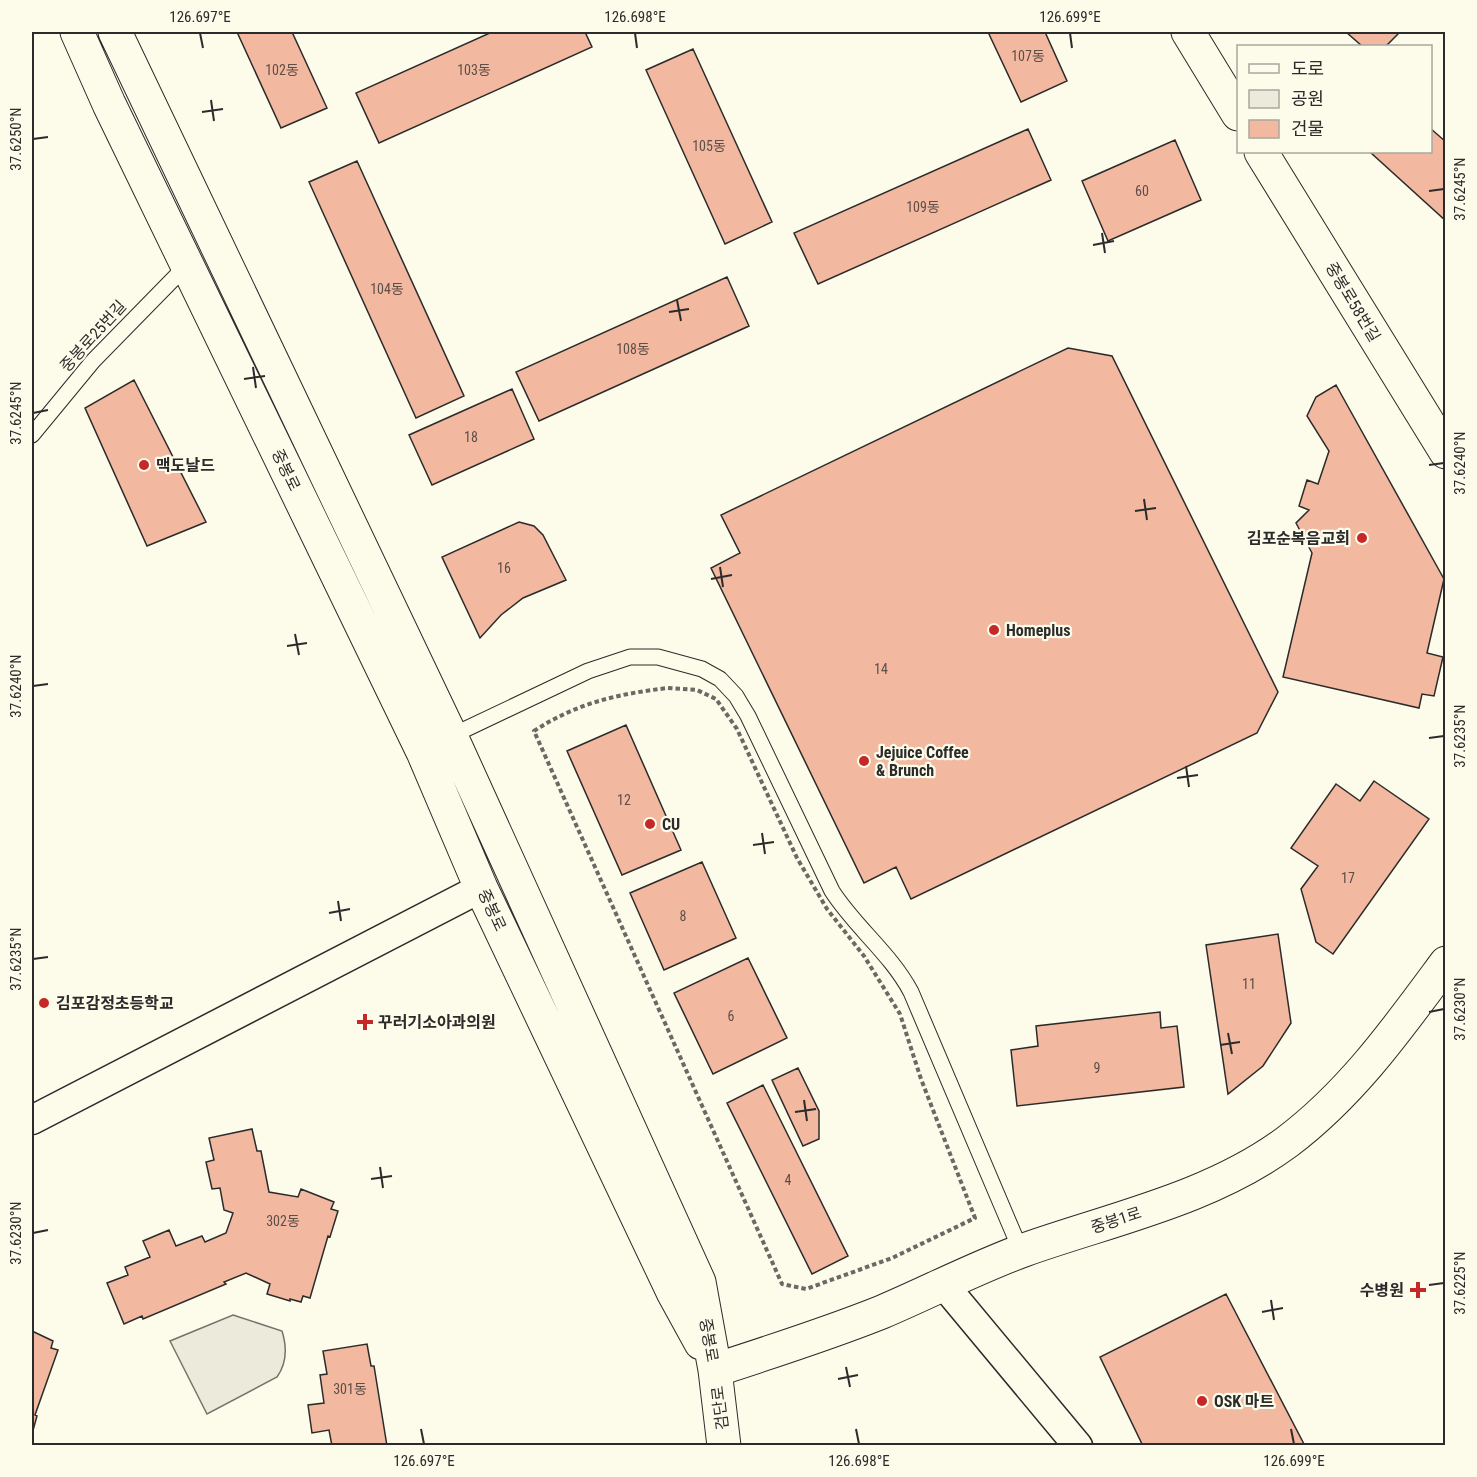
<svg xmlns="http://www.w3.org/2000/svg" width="1477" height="1477" viewBox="0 0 1477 1477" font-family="'Roboto Condensed','Noto Sans KR',sans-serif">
  <rect width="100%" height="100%" fill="#fdfbea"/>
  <!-- green -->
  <path fill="#ecebdb" stroke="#74746e" stroke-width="1.5" d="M 233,1315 L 282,1331 C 287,1347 287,1363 277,1377 L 207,1414 L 170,1341 Z"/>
  <!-- building -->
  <path fill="#f2b8a0" stroke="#2b2b2b" stroke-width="1.5" d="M 237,32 L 292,32 L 327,108 L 281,128 Z
    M 492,32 L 585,32 L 592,47 L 379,143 L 356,93 Z
    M 988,32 L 1045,32 L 1067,81 L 1021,102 Z
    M 1346,32 L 1400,32 L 1386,46 L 1362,46 Z
    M 693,49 L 772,222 L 725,244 L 646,70 Z
    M 1430,128 L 1446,142 L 1446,221 L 1370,152 L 1430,152 Z
    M 1028,129 L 1051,180 L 818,284 L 794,233 Z
    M 1175,140 L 1201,200 L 1108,241 L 1082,181 Z
    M 357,161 L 464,396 L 416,418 L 309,182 Z
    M 727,277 L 749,326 L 539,421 L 516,372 Z
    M 1068,348 L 1112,356 L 1278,692 L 1257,733 L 911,899 L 896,867 L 864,883 L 711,568 L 740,553 L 721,515 Z
    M 134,380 L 206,522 L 147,546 L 85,408 Z
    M 1336,385 L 1444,579 L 1427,653 L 1443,657 L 1434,696 L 1422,694 L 1419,708 L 1283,677 L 1312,553 L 1296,523 L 1309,510 L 1299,506 L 1307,480 L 1318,484 L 1329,451 L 1307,416 L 1316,397 Z
    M 512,389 L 534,439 L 432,485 L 409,435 Z
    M 519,522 L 534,526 L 543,535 L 566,580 L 523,598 L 501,615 L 480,638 L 442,557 Z
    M 626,725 L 681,850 L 622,875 L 567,751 Z
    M 1374,781 L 1429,819 L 1333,954 L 1316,942 L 1301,889 L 1318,866 L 1291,848 L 1336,784 L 1360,801 Z
    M 702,862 L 736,938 L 664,970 L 630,893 Z
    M 1278,934 L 1291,1023 L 1263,1066 L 1228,1094 L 1206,945 Z
    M 748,958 L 787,1038 L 713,1074 L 674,993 Z
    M 1160,1012 L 1161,1028 L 1177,1026 L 1184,1087 L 1017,1106 L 1011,1050 L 1038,1046 L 1036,1026 Z
    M 798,1068 L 819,1111 L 819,1139 L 803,1146 L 772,1080 Z
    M 763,1085 L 848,1256 L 812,1274 L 727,1103 Z
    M 252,1129 L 257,1151 L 261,1151 L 269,1192 L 298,1197 L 301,1189 L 334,1202 L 331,1209 L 338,1211 L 330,1237 L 328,1236 L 310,1298 L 303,1296 L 301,1302 L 290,1299 L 290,1301 L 267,1294 L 270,1284 L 246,1273 L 224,1282 L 226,1284 L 143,1319 L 142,1316 L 124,1324 L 107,1283 L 128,1275 L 125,1267 L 150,1257 L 143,1241 L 169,1230 L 176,1246 L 202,1236 L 205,1242 L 226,1233 L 233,1213 L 224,1210 L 220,1188 L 212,1189 L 206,1162 L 214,1160 L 209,1138 Z
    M 1226,1294 L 1305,1446 L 1143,1446 L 1100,1357 Z
    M 32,1331 L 53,1341 L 51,1348 L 58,1350 L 35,1415 L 37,1416 L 32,1434 Z
    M 367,1344 L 371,1366 L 374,1366 L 387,1446 L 332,1446 L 329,1430 L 312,1433 L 308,1405 L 324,1403 L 320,1375 L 327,1374 L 323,1351 Z"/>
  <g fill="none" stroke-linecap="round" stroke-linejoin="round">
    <defs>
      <path id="service" d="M 32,435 L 93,361 L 187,265
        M 449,737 L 588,671 L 630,657 L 658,657 L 702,669 L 720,679 L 736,696 L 748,716 L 832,891 C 855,927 891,954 911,992 L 1021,1251"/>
      <path id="minor" d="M 32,1120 L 481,888
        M 944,1285 L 1078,1446"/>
      <path id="tertiary" d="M 77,32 L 109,104 L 423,752 L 481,888 L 673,1292 L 701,1343
        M 115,32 L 451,736 L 699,1282 L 715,1370 L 724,1446
        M 1188,32 L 1238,114
        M 1261,152 L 1446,452
        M 715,1370 C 771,1352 827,1334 882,1312 C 929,1292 975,1268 1024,1250 C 1111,1219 1210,1199 1287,1142 C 1352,1093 1398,1028 1446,963"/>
    </defs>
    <!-- service casing -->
    <use href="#service" stroke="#2b2b2b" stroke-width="17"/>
    <!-- minor casing -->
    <use href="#minor" stroke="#2b2b2b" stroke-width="31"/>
    <!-- tertiary casing -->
    <use href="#tertiary" stroke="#2b2b2b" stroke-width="35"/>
    <!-- path -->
    <path stroke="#6a6964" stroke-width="4" stroke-dasharray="4.5 3" stroke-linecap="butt" d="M 668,688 L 697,690 L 716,699 L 737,729 L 797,858 L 827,909 L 864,956 L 900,1014 L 921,1079 L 975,1218 L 892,1258 L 806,1289 L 782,1284 L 534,731 C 577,703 617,694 668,688 Z"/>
    <!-- service -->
    <use href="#service" stroke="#fdfbea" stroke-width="15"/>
    <!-- minor -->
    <use href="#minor" stroke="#fdfbea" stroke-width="28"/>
    <!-- tertiary -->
    <use href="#tertiary" stroke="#fdfbea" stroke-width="33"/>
  </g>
  <!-- ticks -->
  <path fill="none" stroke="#2b2b2b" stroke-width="2" d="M 200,33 L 203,48M 635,33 L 637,48M 1070,33 L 1072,48M 211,100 L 214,121M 202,112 L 223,109M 33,139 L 48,137M 1429,191 L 1444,189M 1102,233 L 1105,253M 1093,245 L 1114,241M 677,300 L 681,321M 669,312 L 689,309M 253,367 L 256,388M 244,379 L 265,376M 33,413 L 48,410M 1429,465 L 1444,463M 1144,499 L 1147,520M 1135,511 L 1156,508M 720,567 L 723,587M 711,579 L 732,575M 295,634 L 299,655M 287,646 L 307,643M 33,686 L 48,684M 1429,738 L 1444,736M 1186,766 L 1189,787M 1177,778 L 1198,775M 762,833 L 765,854M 753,845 L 774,842M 338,901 L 341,921M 329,913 L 350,909M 33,959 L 48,957M 1429,1012 L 1444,1009M 1228,1033 L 1232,1054M 1220,1045 L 1240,1042M 804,1100 L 807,1121M 795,1112 L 816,1109M 380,1167 L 383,1188M 371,1179 L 392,1176M 33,1233 L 48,1230M 1429,1285 L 1444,1283M 1271,1300 L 1274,1320M 1262,1312 L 1283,1308M 846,1367 L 850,1387M 838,1379 L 858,1375M 421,1429 L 424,1444M 856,1429 L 859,1444M 1291,1429 L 1294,1444"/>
  <!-- markers -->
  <g fill="#c62828" stroke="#fdfbea" stroke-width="2">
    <circle cx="144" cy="465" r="6"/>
    <circle cx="1362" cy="538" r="6"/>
    <circle cx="994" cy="630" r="6"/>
    <circle cx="864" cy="761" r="6"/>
    <circle cx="650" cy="824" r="6"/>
    <circle cx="44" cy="1003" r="6"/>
    <path d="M362 1013h6v6h6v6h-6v6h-6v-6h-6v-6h6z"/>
    <path d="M1415 1281h6v6h6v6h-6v6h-6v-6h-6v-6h6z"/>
    <circle cx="1202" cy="1401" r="6"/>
  </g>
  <g text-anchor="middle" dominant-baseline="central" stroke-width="4.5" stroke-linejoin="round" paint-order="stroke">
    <!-- number labels -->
    <g font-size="14" fill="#5d4e48">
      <text x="1028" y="56">107동</text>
      <text x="282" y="70">102동</text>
      <text x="474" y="70">103동</text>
      <text x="709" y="146">105동</text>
      <text x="1142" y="191">60</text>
      <text x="923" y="207">109동</text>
      <text x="387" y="289">104동</text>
      <text x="633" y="349">108동</text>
      <text x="471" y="437">18</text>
      <text x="504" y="568">16</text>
      <text x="881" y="669">14</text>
      <text x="624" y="800">12</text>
      <text x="1348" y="878">17</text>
      <text x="683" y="916">8</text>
      <text x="1249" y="984">11</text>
      <text x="731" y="1016">6</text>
      <text x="1097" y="1068">9</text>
      <text x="788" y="1180">4</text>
      <text x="283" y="1221">302동</text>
      <text x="350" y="1389">301동</text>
    </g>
    <!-- street labels -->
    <g font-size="16" fill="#2b2b2b" stroke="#fdfbea">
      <text transform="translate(1353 302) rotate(59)">중봉로58번길</text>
      <text transform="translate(93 336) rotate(-48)">중봉로25번길</text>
      <text transform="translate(286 470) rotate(64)">중봉로</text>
      <text transform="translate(492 910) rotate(65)">중봉로</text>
      <text transform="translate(1116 1220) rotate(-18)">중봉1로</text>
      <text transform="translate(709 1340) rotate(80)">중봉로</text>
      <text transform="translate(720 1408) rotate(-97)">검단로</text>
    </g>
    <!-- poi labels -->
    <g font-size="16" font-weight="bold" fill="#2b2b2b" stroke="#fdfbea" text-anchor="start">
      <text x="156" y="465">맥도날드</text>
      <text x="1350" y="538" text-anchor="end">김포순복음교회</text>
      <text x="1006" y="630">Homeplus</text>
      <text x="876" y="752">Jejuice Coffee<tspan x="876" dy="18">&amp; Brunch</tspan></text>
      <text x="662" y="824">CU</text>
      <text x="56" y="1003">김포감정초등학교</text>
      <text x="378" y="1022">꾸러기소아과의원</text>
      <text x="1404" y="1290" text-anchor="end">수병원</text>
      <text x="1214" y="1401">OSK 마트</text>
    </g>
  </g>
  <!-- border -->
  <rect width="1477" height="1477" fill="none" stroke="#fdfbea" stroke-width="66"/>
  <!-- legend -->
  <rect x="1237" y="45" width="195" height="108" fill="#fdfbea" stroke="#a9a89e" stroke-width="1.5"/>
  <rect x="1249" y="64" width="30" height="9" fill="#fdfbea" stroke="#a9a89e" stroke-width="1.5"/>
  <text x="1291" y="75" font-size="18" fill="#2b2b2b">도로</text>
  <rect x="1249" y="90" width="30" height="18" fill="#ecebdb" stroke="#a9a89e" stroke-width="1.5"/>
  <text x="1291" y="105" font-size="18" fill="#2b2b2b">공원</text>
  <rect x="1249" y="120" width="30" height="18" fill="#f2b8a0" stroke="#a9a89e" stroke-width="1.5"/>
  <text x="1291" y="135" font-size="18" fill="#2b2b2b">건물</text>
  <rect x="33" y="33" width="1411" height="1411" fill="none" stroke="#2b2b2b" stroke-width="2"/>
  <g font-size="15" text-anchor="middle" fill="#2b2b2b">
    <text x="200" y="22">126.697°E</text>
    <text x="635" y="22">126.698°E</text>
    <text x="1070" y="22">126.699°E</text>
    <text transform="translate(16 139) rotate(-90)" y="5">37.6250°N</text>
    <text transform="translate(1460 189) rotate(-90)" y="5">37.6245°N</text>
    <text transform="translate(16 413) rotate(-90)" y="5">37.6245°N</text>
    <text transform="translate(1460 463) rotate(-90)" y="5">37.6240°N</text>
    <text transform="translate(16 686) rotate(-90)" y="5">37.6240°N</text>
    <text transform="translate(1460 736) rotate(-90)" y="5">37.6235°N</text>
    <text transform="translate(16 959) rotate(-90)" y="5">37.6235°N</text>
    <text transform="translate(1460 1009) rotate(-90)" y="5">37.6230°N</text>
    <text transform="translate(16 1233) rotate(-90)" y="5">37.6230°N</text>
    <text transform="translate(1460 1283) rotate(-90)" y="5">37.6225°N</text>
    <text x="424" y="1466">126.697°E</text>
    <text x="859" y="1466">126.698°E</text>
    <text x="1294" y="1466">126.699°E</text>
  </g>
</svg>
